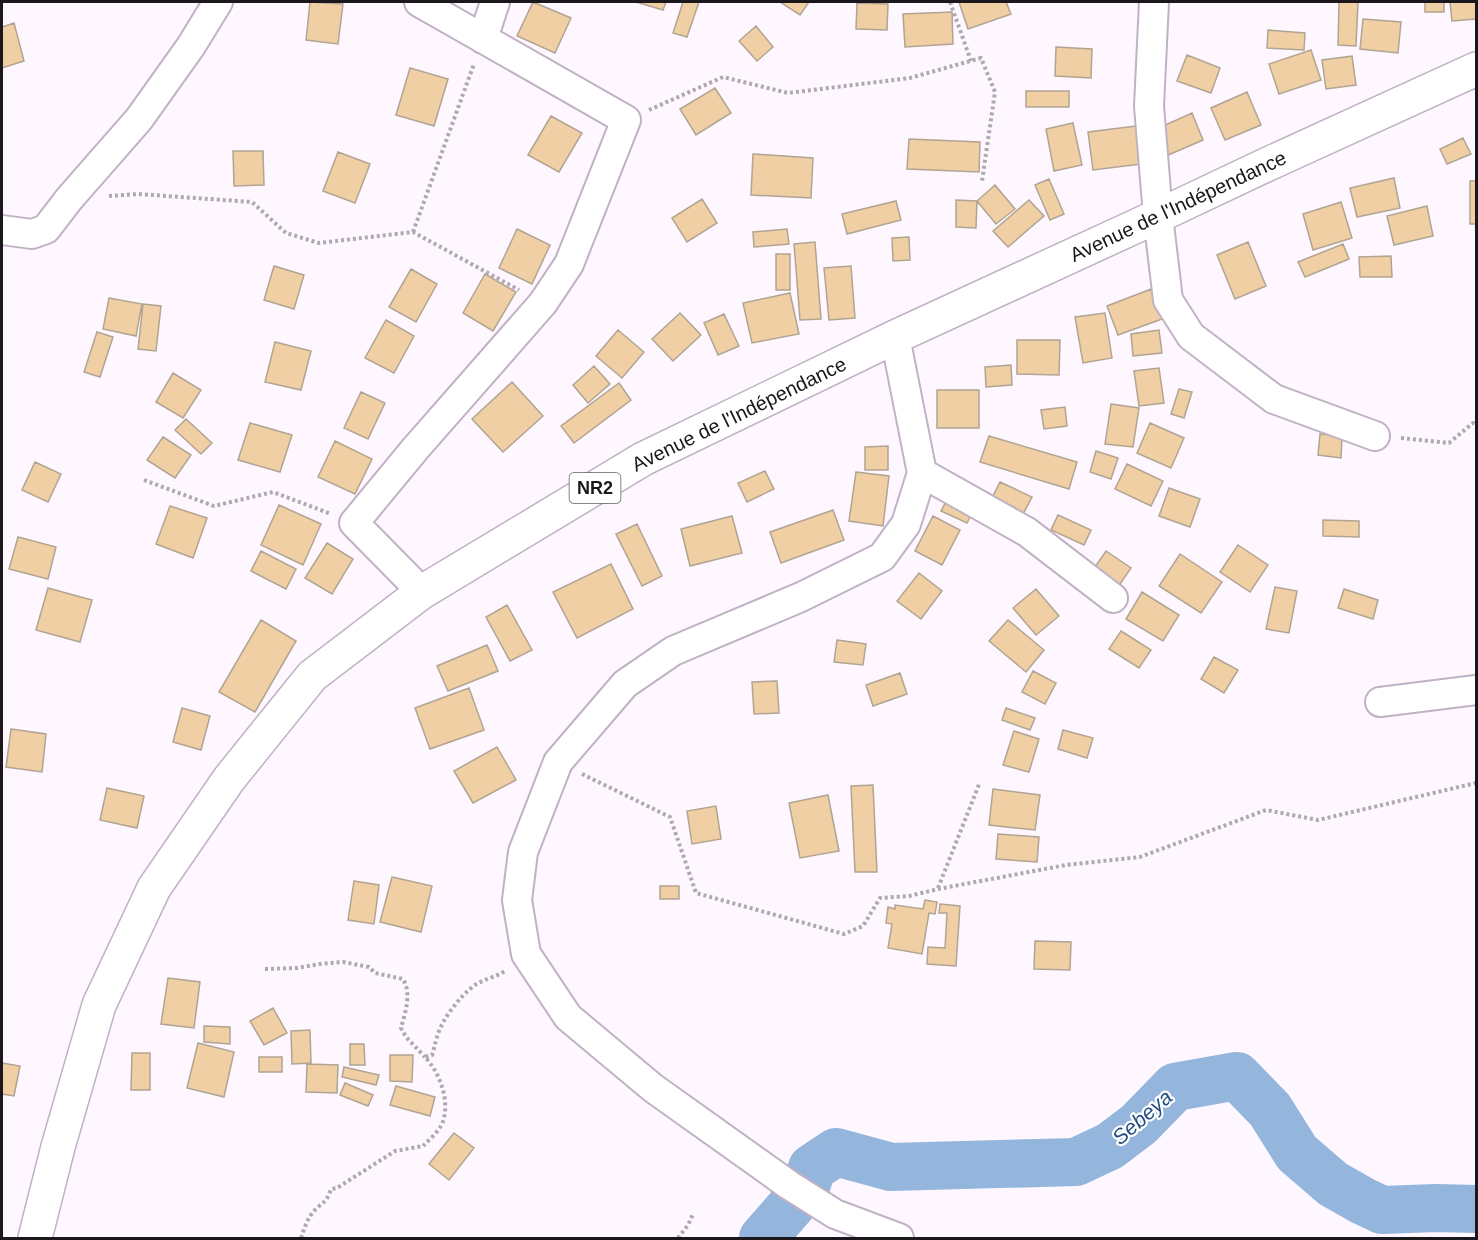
<svg xmlns="http://www.w3.org/2000/svg" width="1478" height="1240" viewBox="0 0 1478 1240" font-family="Arial,sans-serif">
  <rect width="100%" height="100%" fill="#fef7ff"/>
  <g fill="none" stroke-linecap="round" stroke-linejoin="round">
    <!-- river -->
    <path stroke="#94b5dc" stroke-width="48" d="M 763,1238 L 805,1190 L 812,1168 L 836,1152 L 891,1167 L 1076,1162 L 1110,1146 L 1139,1124 L 1175,1087 L 1237,1076 L 1270,1110 L 1297,1153 L 1333,1184 L 1363,1201 L 1382,1210 L 1436,1208 L 1476,1209"/>
  </g>
  <!-- building -->
  <path fill="#efcfa3" stroke="#b1a492" stroke-width="1.5" d="M 310,2 L 343,4 L 338,44 L 306,40 Z
    M 533,2 L 571,18 L 555,53 L 517,36 Z
    M 636,2 L 666,2 L 663,10 Z
    M 683,2 L 699,2 L 687,37 L 673,33 Z
    M 780,2 L 809,2 L 800,15 Z
    M 959,2 L 1006,2 L 1011,14 L 968,29 Z
    M 1339,2 L 1358,2 L 1356,46 L 1338,45 Z
    M 1425,2 L 1444,2 L 1444,12 L 1425,12 Z
    M 1450,2 L 1476,2 L 1476,19 L 1452,21 Z
    M 857,3 L 888,4 L 887,30 L 856,29 Z
    M 952,12 L 953,44 L 905,47 L 903,14 Z
    M 1363,19 L 1401,22 L 1398,53 L 1360,49 Z
    M 14,23 L 24,61 L 2,68 L 2,27 Z
    M 756,26 L 773,47 L 757,61 L 739,41 Z
    M 1268,30 L 1305,33 L 1304,50 L 1267,48 Z
    M 1056,47 L 1092,49 L 1091,78 L 1055,76 Z
    M 1311,50 L 1321,80 L 1279,94 L 1269,64 Z
    M 1187,55 L 1220,68 L 1211,93 L 1177,81 Z
    M 1352,56 L 1356,85 L 1326,89 L 1322,60 Z
    M 410,68 L 448,79 L 434,126 L 396,115 Z
    M 715,88 L 731,113 L 696,135 L 680,109 Z
    M 1026,91 L 1069,91 L 1069,107 L 1026,107 Z
    M 1247,92 L 1261,125 L 1225,140 L 1211,108 Z
    M 1192,113 L 1203,140 L 1166,156 L 1154,130 Z
    M 551,116 L 582,133 L 559,172 L 528,155 Z
    M 1073,123 L 1082,165 L 1054,171 L 1046,129 Z
    M 1144,125 L 1149,163 L 1093,170 L 1088,132 Z
    M 1463,138 L 1471,154 L 1447,164 L 1440,149 Z
    M 909,139 L 980,142 L 979,172 L 907,169 Z
    M 233,151 L 263,151 L 264,185 L 234,186 Z
    M 338,152 L 370,164 L 355,203 L 323,191 Z
    M 753,154 L 813,158 L 811,198 L 751,195 Z
    M 1394,178 L 1400,208 L 1357,217 L 1350,188 Z
    M 1049,179 L 1064,214 L 1050,220 L 1035,185 Z
    M 1470,181 L 1476,181 L 1476,224 L 1470,224 Z
    M 995,185 L 1015,209 L 996,224 L 977,201 Z
    M 702,199 L 717,223 L 687,242 L 672,218 Z
    M 956,200 L 977,201 L 976,228 L 956,227 Z
    M 1029,200 L 1044,216 L 1008,247 L 993,231 Z
    M 896,201 L 901,220 L 847,234 L 842,214 Z
    M 1341,202 L 1352,238 L 1313,250 L 1303,214 Z
    M 1427,206 L 1433,236 L 1394,245 L 1387,216 Z
    M 517,229 L 550,245 L 532,284 L 499,268 Z
    M 787,229 L 789,244 L 754,247 L 753,232 Z
    M 909,237 L 910,260 L 893,261 L 892,238 Z
    M 815,242 L 821,319 L 800,320 L 794,244 Z
    M 1248,242 L 1266,286 L 1235,299 L 1217,255 Z
    M 1343,244 L 1349,259 L 1305,277 L 1298,262 Z
    M 776,254 L 790,254 L 790,290 L 776,290 Z
    M 1391,256 L 1392,277 L 1360,277 L 1359,257 Z
    M 274,266 L 304,275 L 294,309 L 264,300 Z
    M 851,266 L 855,318 L 829,320 L 824,268 Z
    M 411,269 L 437,284 L 416,322 L 389,307 Z
    M 485,274 L 516,292 L 493,331 L 463,313 Z
    M 1151,289 L 1162,319 L 1118,335 L 1107,306 Z
    M 790,293 L 799,334 L 752,343 L 743,303 Z
    M 109,298 L 142,304 L 136,336 L 103,329 Z
    M 143,304 L 161,306 L 156,351 L 138,349 Z
    M 680,313 L 701,335 L 673,361 L 652,339 Z
    M 1105,313 L 1112,358 L 1083,363 L 1075,317 Z
    M 724,314 L 739,346 L 718,355 L 704,323 Z
    M 386,320 L 414,336 L 394,373 L 365,358 Z
    M 618,330 L 644,352 L 622,378 L 596,356 Z
    M 1159,330 L 1162,353 L 1133,356 L 1131,334 Z
    M 97,332 L 113,337 L 100,377 L 84,372 Z
    M 1017,340 L 1060,340 L 1059,375 L 1017,374 Z
    M 275,342 L 311,351 L 301,390 L 265,382 Z
    M 1011,365 L 1012,385 L 986,387 L 985,367 Z
    M 594,366 L 610,384 L 588,403 L 573,385 Z
    M 1159,368 L 1164,403 L 1139,406 L 1134,371 Z
    M 173,373 L 201,390 L 183,418 L 156,402 Z
    M 512,382 L 543,416 L 503,452 L 472,419 Z
    M 619,383 L 631,400 L 574,443 L 561,426 Z
    M 1179,389 L 1192,392 L 1184,418 L 1171,414 Z
    M 937,390 L 979,390 L 979,428 L 937,428 Z
    M 361,392 L 385,403 L 368,439 L 344,428 Z
    M 1111,404 L 1139,408 L 1133,447 L 1105,444 Z
    M 1065,407 L 1067,426 L 1044,429 L 1041,410 Z
    M 186,419 L 212,443 L 201,454 L 175,430 Z
    M 250,423 L 292,435 L 280,472 L 238,460 Z
    M 1150,423 L 1184,438 L 1171,468 L 1137,453 Z
    M 1320,434 L 1342,436 L 1341,458 L 1318,455 Z
    M 989,436 L 1077,462 L 1069,489 L 980,462 Z
    M 163,437 L 191,455 L 175,478 L 147,460 Z
    M 335,441 L 372,459 L 355,494 L 318,477 Z
    M 888,446 L 888,470 L 865,470 L 865,447 Z
    M 1096,451 L 1118,458 L 1111,479 L 1090,472 Z
    M 35,462 L 61,474 L 48,502 L 22,490 Z
    M 1127,464 L 1163,481 L 1151,506 L 1115,489 Z
    M 765,471 L 774,489 L 747,502 L 738,483 Z
    M 856,472 L 889,476 L 883,526 L 849,521 Z
    M 1000,482 L 1032,497 L 1022,516 L 991,500 Z
    M 1169,488 L 1200,499 L 1190,527 L 1159,516 Z
    M 949,496 L 974,509 L 967,523 L 941,511 Z
    M 279,505 L 321,524 L 303,565 L 261,545 Z
    M 170,506 L 207,518 L 193,558 L 156,544 Z
    M 833,510 L 844,540 L 781,563 L 770,532 Z
    M 1058,515 L 1091,530 L 1084,545 L 1051,530 Z
    M 732,516 L 742,553 L 690,566 L 681,529 Z
    M 933,516 L 960,530 L 942,565 L 915,551 Z
    M 1323,520 L 1359,521 L 1359,537 L 1323,536 Z
    M 637,524 L 662,576 L 642,586 L 616,534 Z
    M 18,537 L 56,547 L 48,579 L 9,569 Z
    M 327,543 L 353,559 L 332,594 L 305,578 Z
    M 1238,545 L 1268,565 L 1250,592 L 1220,572 Z
    M 261,551 L 296,569 L 286,589 L 251,571 Z
    M 1106,551 L 1131,568 L 1118,587 L 1093,570 Z
    M 1180,554 L 1222,582 L 1201,613 L 1159,586 Z
    M 611,564 L 633,609 L 577,638 L 553,592 Z
    M 919,573 L 942,591 L 921,619 L 897,601 Z
    M 1275,587 L 1297,591 L 1289,633 L 1266,629 Z
    M 48,588 L 92,600 L 80,642 L 36,630 Z
    M 1036,589 L 1059,616 L 1036,635 L 1013,608 Z
    M 1344,589 L 1378,600 L 1373,619 L 1338,608 Z
    M 1142,592 L 1179,615 L 1163,641 L 1126,619 Z
    M 507,605 L 532,650 L 510,661 L 486,617 Z
    M 261,620 L 296,641 L 255,712 L 219,692 Z
    M 1008,620 L 1044,650 L 1026,672 L 989,641 Z
    M 1121,631 L 1151,650 L 1139,668 L 1109,649 Z
    M 837,640 L 866,644 L 863,665 L 834,662 Z
    M 487,645 L 498,671 L 448,691 L 437,666 Z
    M 1214,657 L 1238,670 L 1224,693 L 1201,679 Z
    M 1033,671 L 1056,683 L 1045,704 L 1022,692 Z
    M 900,673 L 907,694 L 873,706 L 866,685 Z
    M 777,681 L 779,713 L 754,714 L 752,682 Z
    M 469,688 L 484,730 L 430,749 L 415,708 Z
    M 182,708 L 210,716 L 201,750 L 173,742 Z
    M 1006,708 L 1035,718 L 1030,730 L 1002,720 Z
    M 11,729 L 46,734 L 42,772 L 6,767 Z
    M 1063,730 L 1093,738 L 1087,758 L 1058,749 Z
    M 1014,731 L 1039,739 L 1029,772 L 1003,765 Z
    M 497,747 L 516,780 L 473,803 L 454,771 Z
    M 873,785 L 877,872 L 855,872 L 851,786 Z
    M 107,788 L 144,796 L 137,828 L 100,820 Z
    M 993,789 L 1040,795 L 1035,830 L 989,825 Z
    M 828,795 L 839,851 L 800,858 L 789,803 Z
    M 716,806 L 721,839 L 692,844 L 687,811 Z
    M 998,834 L 1039,837 L 1037,862 L 996,859 Z
    M 392,877 L 432,886 L 421,932 L 380,922 Z
    M 354,881 L 379,885 L 374,924 L 348,920 Z
    M 660,886 L 679,886 L 679,899 L 660,899 Z
    M 925,900 L 937,902 L 935,914 L 929,913 L 922,954 L 888,948 L 892,924 L 886,923 L 888,907 L 895,909 L 895,905 L 923,909 Z
    M 940,904 L 960,906 L 956,966 L 927,964 L 928,947 L 945,948 L 947,913 L 939,913 Z
    M 1035,941 L 1071,942 L 1070,970 L 1034,969 Z
    M 168,978 L 200,982 L 194,1028 L 161,1024 Z
    M 273,1008 L 287,1033 L 264,1045 L 250,1021 Z
    M 204,1026 L 230,1027 L 230,1044 L 204,1042 Z
    M 310,1030 L 311,1063 L 292,1064 L 291,1031 Z
    M 198,1043 L 234,1052 L 224,1097 L 187,1088 Z
    M 350,1044 L 364,1044 L 365,1065 L 350,1065 Z
    M 132,1053 L 150,1053 L 150,1090 L 131,1090 Z
    M 390,1055 L 413,1055 L 412,1082 L 390,1081 Z
    M 259,1057 L 282,1057 L 282,1072 L 259,1072 Z
    M 2,1063 L 20,1066 L 14,1096 L 2,1094 Z
    M 307,1064 L 338,1065 L 337,1093 L 306,1092 Z
    M 344,1067 L 379,1075 L 376,1085 L 342,1077 Z
    M 345,1083 L 373,1095 L 368,1106 L 340,1095 Z
    M 396,1086 L 435,1097 L 430,1116 L 390,1105 Z
    M 454,1133 L 474,1148 L 449,1180 L 429,1164 Z"/>
  <g fill="none" stroke-linecap="round" stroke-linejoin="round">
    <defs>
      <path id="street" d="M 419,2 L 626,120 L 569,264 L 543,303 L 415,449 L 354,523 L 422,592
        M 1154,2 L 1149,106 L 1158,216 L 1168,300 L 1191,336 L 1274,399 L 1375,436
        M 483,39 L 495,2
        M 2,230 L 32,234 L 46,229 L 69,199 L 139,119 L 191,46 L 218,2
        M 895,337 L 922,473 L 906,524 L 882,557 L 801,597 L 673,651 L 625,684 L 558,762 L 523,852 L 517,900 L 526,954 L 568,1017 L 653,1088 L 789,1185 L 835,1214 L 899,1238
        M 922,473 L 1027,532 L 1113,598
        M 1380,702 L 1476,690"/>
      <path id="highway" d="M 35,1238 L 58,1147 L 99,1005 L 154,888 L 229,779 L 312,676 L 422,592 L 643,459 L 895,337 L 1158,216 L 1268,164 L 1476,69"/>
    </defs>
    <!-- street casing -->
    <use href="#street" stroke="#c0b2c4" stroke-width="32"/>
    <!-- highway casing -->
    <use href="#highway" stroke="#c0b2c4" stroke-width="36"/>
    <!-- path -->
    <path stroke="#afa8b0" stroke-width="4" stroke-dasharray="3 3" stroke-linecap="butt" d="M 950,2 L 971,61
      M 649,110 L 723,77 L 788,93 L 910,78 L 981,58 L 995,92 L 982,181
      M 109,196 L 138,194 L 252,202 L 286,233 L 319,243 L 413,232 L 519,290
      M 413,232 L 474,64
      M 1401,438 L 1449,443 L 1473,423 L 1476,425
      M 144,480 L 214,506 L 273,492 L 331,514
      M 582,774 L 670,817 L 696,893 L 844,934 L 863,926 L 880,898 L 909,896 L 938,889 L 1066,865 L 1140,857 L 1266,810 L 1318,820 L 1476,783
      M 938,888 L 980,782
      M 265,969 L 297,968 L 320,964 L 343,962 L 369,967 L 375,973 L 403,979 C 412,994 405,1013 401,1028 L 406,1037 L 425,1057
      M 301,1238 C 304,1229 307,1220 313,1212 C 322,1202 326,1204 331,1189 L 337,1188 L 395,1151 L 423,1146 C 429,1140 438,1132 442,1124 C 451,1102 440,1073 425,1057 L 432,1055 C 434,1049 435,1044 437,1037 C 442,1019 460,996 475,985 C 484,979 496,977 505,971
      M 678,1238 L 688,1225 L 693,1214"/>
    <!-- street -->
    <use href="#street" stroke="#fff" stroke-width="28"/>
    <!-- highway -->
    <use href="#highway" stroke="#fff" stroke-width="33"/>
  </g>
  <g text-anchor="middle" dominant-baseline="central" stroke-width="4.5" stroke-linejoin="round" paint-order="stroke">
    <!-- shield labels -->
    <rect fill="#fff" stroke="#605c61" stroke-width="1.5" x="569.5" y="473" width="51" height="30" rx="4.5"/>
    <g font-size="18" font-weight="bold" fill="#1c161d">
      <text x="595" y="488">NR2</text>
    </g>
    <!-- street labels -->
    <g font-size="20" fill="#1c161d" stroke="#fff">
      <text transform="translate(1178 206) rotate(-25)">Avenue de l'Indépendance</text>
      <text transform="translate(739 414) rotate(-26)">Avenue de l'Indépendance</text>
    </g>
    <!-- water labels -->
    <g font-size="21" font-style="italic" fill="#224f81" stroke="#fff">
      <text transform="translate(1142 1117) rotate(-41)">Sebeya</text>
    </g>
  </g>
  <!-- border -->
  <rect width="1478" height="1240" fill="none" stroke="#1c161d" stroke-width="6"/>
</svg>
